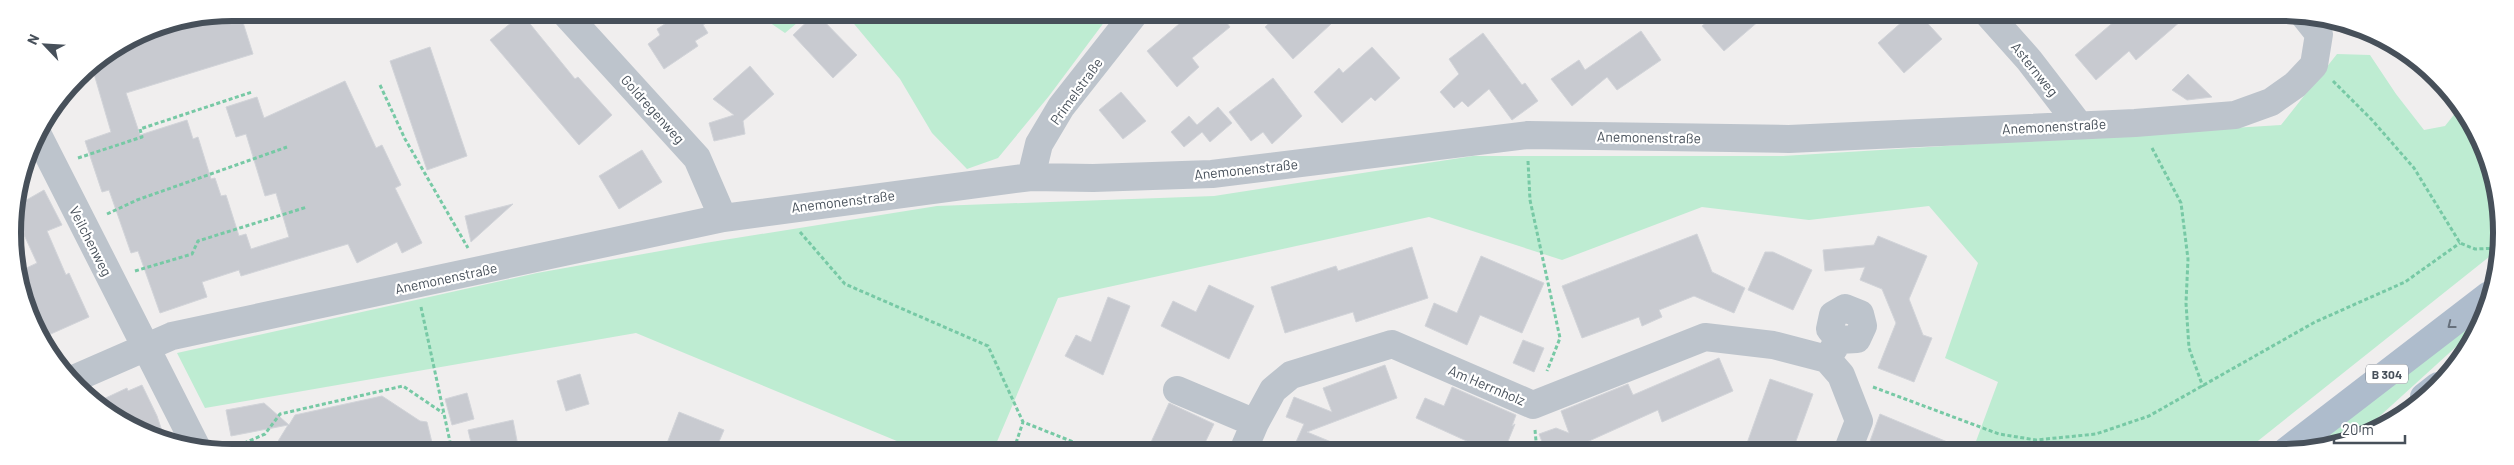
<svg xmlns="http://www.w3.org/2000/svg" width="2514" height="465" viewBox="0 0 2514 465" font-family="Barlow,sans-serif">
  <rect width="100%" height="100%" fill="#f0eeee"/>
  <!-- green -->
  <path fill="#beecd2" d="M 756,13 L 809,13 L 785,33 Z
    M 845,13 L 1111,13 L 1049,96 L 998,158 L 967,169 L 932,133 L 900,79 Z
    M 2337,54 L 2370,55 L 2396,94 L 2424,130 L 2445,126 L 2460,107 L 2494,175 L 2499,249 L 2244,452 L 1972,452 L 1998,382 L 1945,358 L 1978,263 L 1929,206 L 1809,220 L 1702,207 L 1562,260 L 1429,217 L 1058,298 L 993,451 L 921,451 L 636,333 L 205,408 L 177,353 L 537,273 L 705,243 L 937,206 L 1214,196 L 1473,156 L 1783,156 L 2281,125 Z
    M 2483,314 L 2480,325 L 2359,435 L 2309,449 Z"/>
  <!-- building -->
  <path fill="#c8cad0" stroke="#d2d4d9" d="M 232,12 L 240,13 L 253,54 L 126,93 L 140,135 L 187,120 L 193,139 L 198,137 L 211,179 L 215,178 L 221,196 L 226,195 L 239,236 L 246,234 L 251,249 L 289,237 L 276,193 L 265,196 L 246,134 L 236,137 L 226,107 L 257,97 L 264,118 L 345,81 L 376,148 L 382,145 L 401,185 L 395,188 L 422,243 L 402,253 L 397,242 L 357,263 L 348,244 L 241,276 L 239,270 L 202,282 L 207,297 L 160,313 L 138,251 L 131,253 L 109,190 L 102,192 L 85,141 L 111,132 L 92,67 L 139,36 L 182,22 Z
    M 682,13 L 721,13 L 703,25 L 708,33 L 695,41 L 698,46 L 664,69 L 648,44 L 660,35 L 657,29 Z
    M 816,13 L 857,55 L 833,78 L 793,35 Z
    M 1192,13 L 1219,13 L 1230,27 L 1192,58 L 1199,67 L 1177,87 L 1147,51 Z
    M 1280,13 L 1321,13 L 1331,24 L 1293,59 L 1265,27 Z
    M 522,14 L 575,79 L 578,77 L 612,115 L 579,145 L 490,40 Z
    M 1716,14 L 1767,14 L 1724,51 L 1702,26 Z
    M 1911,14 L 1919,14 L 1942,39 L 1904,73 L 1878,43 Z
    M 2123,14 L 2189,14 L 2136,60 L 2129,51 L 2096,80 L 2075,55 Z
    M 1641,31 L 1661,60 L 1617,90 L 1607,77 L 1572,106 L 1551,79 L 1579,60 L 1585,70 Z
    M 1483,33 L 1522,85 L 1525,83 L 1538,101 L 1512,120 L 1489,89 L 1468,107 L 1462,101 L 1454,108 L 1440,92 L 1459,74 L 1449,59 Z
    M 430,47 L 467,156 L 427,170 L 390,61 Z
    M 1372,47 L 1400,78 L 1375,101 L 1371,97 L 1342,123 L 1314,92 L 1339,68 L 1343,73 Z
    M 750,66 L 774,94 L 743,121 L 745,134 L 714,141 L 709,123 L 734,115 L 713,99 Z
    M 2188,74 L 2212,97 L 2187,100 L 2172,90 Z
    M 1273,78 L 1302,116 L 1272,144 L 1263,132 L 1251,141 L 1229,112 Z
    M 1121,92 L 1146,121 L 1123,139 L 1099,110 Z
    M 1218,107 L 1232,123 L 1210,142 L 1202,132 L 1184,147 L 1171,132 L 1189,116 L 1197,125 Z
    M 642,150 L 662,182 L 619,209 L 599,176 Z
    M 44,190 L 62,225 L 47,231 L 66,275 L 69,273 L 89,317 L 44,337 L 24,303 L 20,271 L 37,263 L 14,213 L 16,206 Z
    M 513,204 L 471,242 L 465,216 Z
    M 1697,234 L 1712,272 L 1745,288 L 1734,313 L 1694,296 L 1659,310 L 1662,317 L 1642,326 L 1639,317 L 1582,338 L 1562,286 Z
    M 1878,236 L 1927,256 L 1909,299 L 1923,335 L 1932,338 L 1914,382 L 1878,368 L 1896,323 L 1882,289 L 1860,280 L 1865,267 L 1825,271 L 1823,250 L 1874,245 Z
    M 1412,247 L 1428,298 L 1356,322 L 1353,312 L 1285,333 L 1271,287 L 1336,266 L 1338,271 Z
    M 1765,252 L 1773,252 L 1812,270 L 1793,310 L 1748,290 Z
    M 1481,256 L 1544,283 L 1522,333 L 1480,315 L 1467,345 L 1425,326 L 1434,303 L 1457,313 Z
    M 1209,285 L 1254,306 L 1229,359 L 1161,326 L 1173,301 L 1196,312 Z
    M 1108,297 L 1130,306 L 1103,375 L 1065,356 L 1076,335 L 1091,342 Z
    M 1523,340 L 1544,348 L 1534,372 L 1513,363 Z
    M 1719,358 L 1733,391 L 1662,422 L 1658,410 L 1589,441 L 1559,452 L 1546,452 L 1539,434 L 1556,428 L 1569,433 L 1561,411 L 1628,384 L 1633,395 Z
    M 1385,365 L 1397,398 L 1307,432 L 1353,451 L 1292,451 L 1304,424 L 1286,417 L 1294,397 L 1332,412 L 1323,388 Z
    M 580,374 L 589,404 L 566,411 L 557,381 Z
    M 1770,379 L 1813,394 L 1792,452 L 1762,452 L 1746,446 Z
    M 142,385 L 157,416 L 164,437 L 123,423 L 97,402 L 127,388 L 128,391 Z
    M 1452,387 L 1516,415 L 1512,426 L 1515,424 L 1504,451 L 1453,451 L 1471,443 L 1416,418 L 1425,398 L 1444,406 Z
    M 467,393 L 474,419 L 452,425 L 445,399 Z
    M 382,396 L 420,421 L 427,422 L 434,451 L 373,451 L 367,447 L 349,451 L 272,451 L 288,425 L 231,436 L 226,410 L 264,403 L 289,425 L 295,415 Z
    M 1169,403 L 1214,424 L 1201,451 L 1147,451 Z
    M 679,412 L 724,430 L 715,451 L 664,451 Z
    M 1880,414 L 1969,451 L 1969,452 L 1866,452 Z
    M 513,420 L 519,451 L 473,451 L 468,430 Z"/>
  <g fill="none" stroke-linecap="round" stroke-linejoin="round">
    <!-- path -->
    <path stroke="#77c9a5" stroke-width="3" stroke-dasharray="4 2.5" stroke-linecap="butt" d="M 2333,81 L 2372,120 L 2414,168 L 2460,243 L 2475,249 L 2499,248
      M 380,85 L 405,139 L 468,248
      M 2152,148 L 2181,203 L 2188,259 L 2186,303 L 2189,348 L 2203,387
      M 78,158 L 142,137 L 140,129 L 252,92
      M 1528,161 L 1530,200 L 1560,338 L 1547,371
      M 107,214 L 137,200 L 287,147
      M 800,232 L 845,284 L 988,346 L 1023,422 L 1096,451
      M 135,271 L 192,254 L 198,241 L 307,207
      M 421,307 L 452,451
      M 1873,387 L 1999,434 L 2036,440 L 2096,434 L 2149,416 L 2315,322 L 2405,282 L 2460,243
      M 1535,430 L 1537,452
      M 1014,449 L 1023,422
      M 226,451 L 265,434 L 280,414 L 403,386 L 443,413"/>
    <!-- minor -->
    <path stroke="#bdc4cc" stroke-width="28" d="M 565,13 L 697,158 L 723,218
      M 1988,14 L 2029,60 L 2079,125
      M 38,135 L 197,448
      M 1031,177 L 1039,144 L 1061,107 L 1135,13
      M 1827,359 L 1839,340 L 1857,339 L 1863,326 L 1860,314 L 1845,308 L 1833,315 L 1830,329 L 1839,340
      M 71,380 L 172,336 L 723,218 L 1031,177 L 1093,178 L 1212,174 L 1528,135 L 1789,139 L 2135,123 L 2235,115 L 2271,102 L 2295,85 L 2314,65 L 2319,34 L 2303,14
      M 1177,390 L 1255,423
      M 1243,451 L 1255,423 L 1273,390 L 1291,375 L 1392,344 L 1533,405 L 1705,337 L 1773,345 L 1827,359 L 1841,375 L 1859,421 L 1847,452"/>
    <!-- primary -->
    <path stroke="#aebccc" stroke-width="28" d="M 2424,397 L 2438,386
      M 2285,452 L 2489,295"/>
  </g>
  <!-- one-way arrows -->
  <defs><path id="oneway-chevron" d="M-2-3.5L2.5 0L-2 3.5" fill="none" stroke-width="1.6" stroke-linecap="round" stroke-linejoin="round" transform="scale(1.25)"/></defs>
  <use stroke="#66707c" href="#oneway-chevron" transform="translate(2451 325) rotate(142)"/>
  <g text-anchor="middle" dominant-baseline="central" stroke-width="4.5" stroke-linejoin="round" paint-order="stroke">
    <!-- shield labels -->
    <rect fill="#fff" stroke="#7e848c" stroke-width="1" x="2366" y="364.5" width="42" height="19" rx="4"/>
    <g font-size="12" font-weight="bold" fill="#47505a">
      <text x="2387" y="374">B 304</text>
    </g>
    <!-- street labels -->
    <g font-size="14" fill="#47505a" stroke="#fff">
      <text transform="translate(2035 69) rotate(51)">Asternweg</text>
      <text transform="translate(1076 91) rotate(-54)">Primelstraße</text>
      <text transform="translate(653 109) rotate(48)">Goldregenweg</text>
      <text transform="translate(2054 126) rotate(-3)">Anemonenstraße</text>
      <text transform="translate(1649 137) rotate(1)">Anemonenstraße</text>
      <text transform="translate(1246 169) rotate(-6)">Anemonenstraße</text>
      <text transform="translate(843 201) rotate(-7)">Anemonenstraße</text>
      <text transform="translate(91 241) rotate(63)">Veilchenweg</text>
      <text transform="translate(446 278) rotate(-12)">Anemonenstraße</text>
      <text transform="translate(1487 385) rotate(23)">Am Herrnholz</text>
    </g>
  </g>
  <!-- crop -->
  <path d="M0 0H2514V465H0ZM232 21H2282A211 211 0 0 1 2493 232V233A211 211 0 0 1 2282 444H232A211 211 0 0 1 21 233V232A211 211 0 0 1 232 21Z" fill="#fff" fill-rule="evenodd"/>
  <path fill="none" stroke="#47505a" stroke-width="6" d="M232 21H2282A211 211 0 0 1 2493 232V233A211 211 0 0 1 2282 444H232A211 211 0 0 1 21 233V232A211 211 0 0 1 232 21Z"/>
  <!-- north arrow -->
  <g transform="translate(45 45) rotate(295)" stroke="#ffffff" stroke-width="4" paint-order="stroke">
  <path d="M0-4L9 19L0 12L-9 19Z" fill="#47505a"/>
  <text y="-8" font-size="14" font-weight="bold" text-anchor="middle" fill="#47505a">N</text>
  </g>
  <!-- scale -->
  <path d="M2334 435v8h71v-8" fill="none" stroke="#47505a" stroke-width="2.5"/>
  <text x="2342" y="435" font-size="15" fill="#47505a" stroke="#ffffff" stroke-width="4" paint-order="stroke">20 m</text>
</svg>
